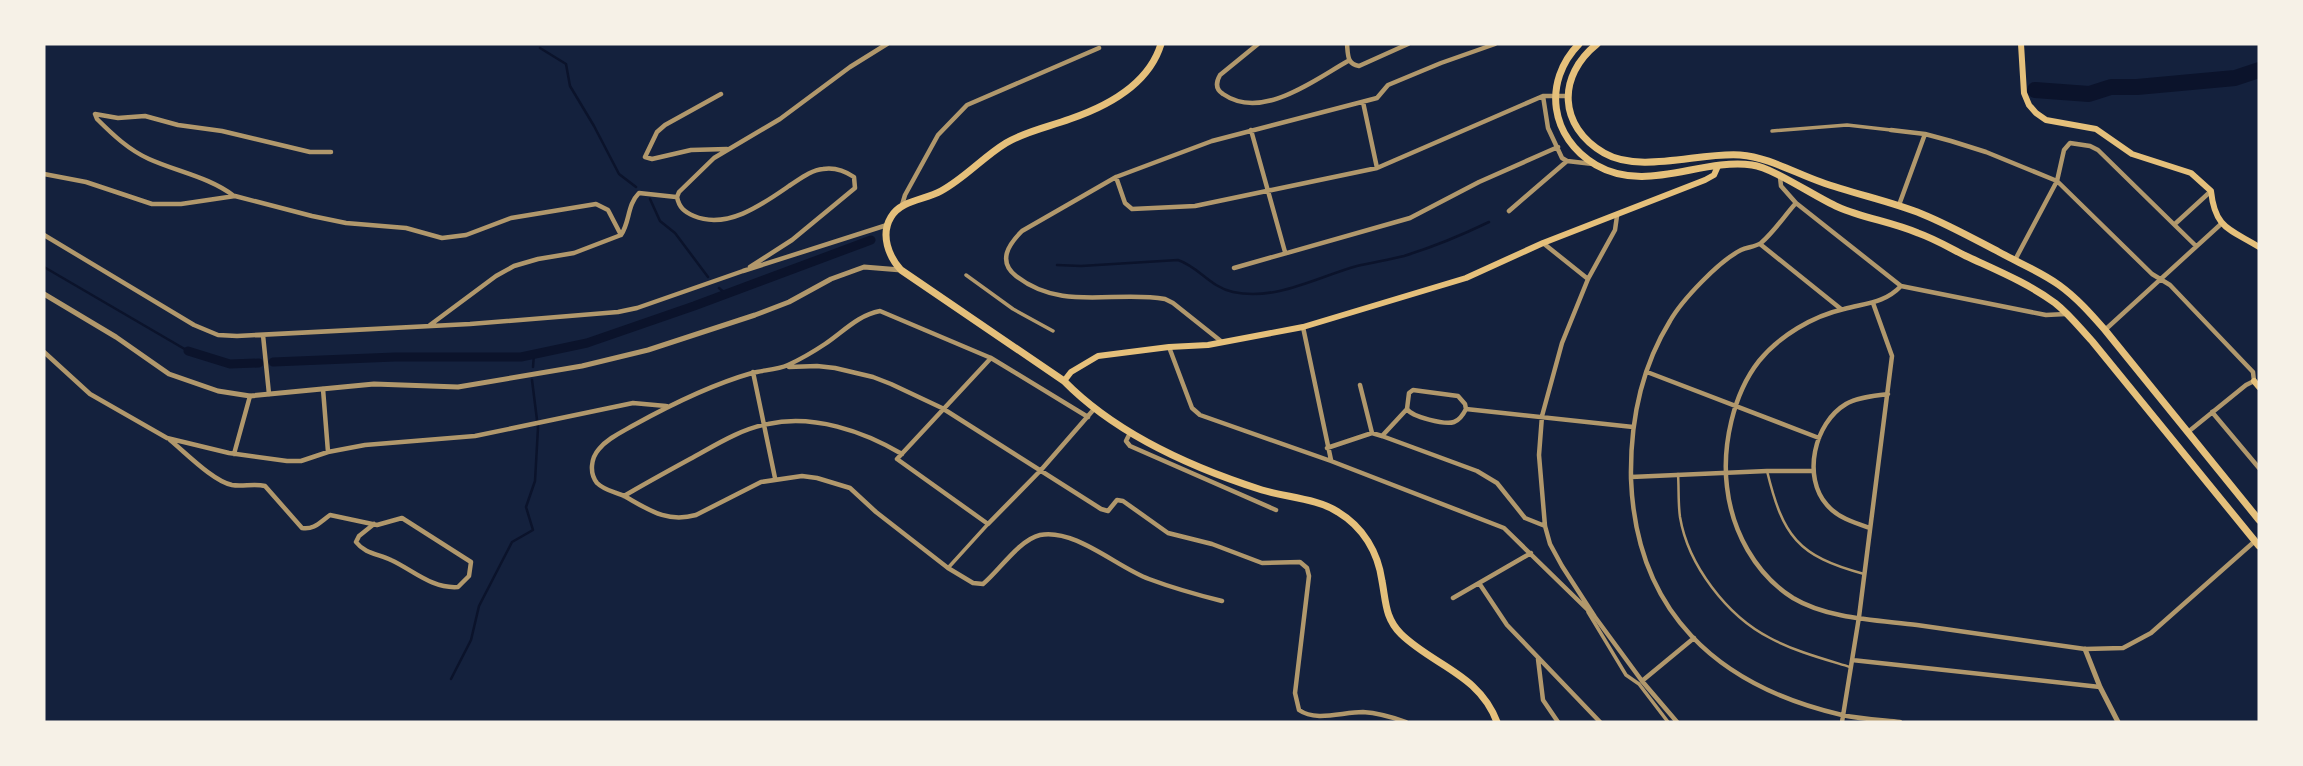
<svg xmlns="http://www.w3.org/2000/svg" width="2303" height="766" viewBox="0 0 2303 766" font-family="'Sofia Sans Condensed',sans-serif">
  <rect width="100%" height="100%" fill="#14213d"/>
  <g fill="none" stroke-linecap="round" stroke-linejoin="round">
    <!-- stream -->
    <path stroke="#0b132b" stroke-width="2.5" d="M 540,48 L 566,64 L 570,86 L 594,126 L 619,174 L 636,187
      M 650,199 L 660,221 L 675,233 L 708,277
      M 1057,265 L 1081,266 L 1178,260 C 1199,267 1210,287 1233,292 C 1277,301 1317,277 1357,266 C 1373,262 1389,260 1404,256 C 1433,247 1462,235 1489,222
      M 44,267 L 188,351
      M 719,288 L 726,294
      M 533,367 L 534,354
      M 451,679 L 471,640 L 479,606 L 512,542 L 533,530 L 526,507 L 535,481 L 538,428 L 532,380"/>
    <!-- canal -->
    <path stroke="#0b132b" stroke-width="9" d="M 188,351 L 230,364 L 259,363
      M 273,362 L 395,357 L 521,357 L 587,343 L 694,306 L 871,240"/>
    <!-- river -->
    <path stroke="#0b132b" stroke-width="16" d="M 2035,90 L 2089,94 L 2111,87 L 2137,87 L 2235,78 L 2259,70"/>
    <!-- service -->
    <path stroke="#b1986c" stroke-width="2.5" d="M 1767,471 C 1783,536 1797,556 1864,574
      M 1678,474 C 1679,488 1678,503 1680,517 C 1688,565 1727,616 1770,638 C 1794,651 1824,659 1850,667"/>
    <!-- pedestrian -->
    <path stroke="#b1986c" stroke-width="3.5" d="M 1772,131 L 1847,125 L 1891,130
      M 966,275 L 1013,309 L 1053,331
      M 948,568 L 988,524
      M 1588,612 L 1626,675 L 1639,684 L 1668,722"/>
    <!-- minor -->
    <path stroke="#b1986c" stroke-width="4.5" d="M 1258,44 L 1220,75 C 1216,82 1215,89 1223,94 C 1262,121 1314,80 1348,61
      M 1347,44 C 1348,55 1347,64 1359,66 L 1408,44
      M 721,94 L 665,125 L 657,132 L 645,157 L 652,159 L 691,150 L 727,149
      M 1543,96 L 1548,128 L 1562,158 L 1567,161 L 1593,164
      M 1363,102 L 1377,168
      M 1251,130 L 1285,252
      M 1891,130 L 1925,134 L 1951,141 L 1986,152 L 2057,181 L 2152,274 L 2170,285 L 2253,372 L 2254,381 L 2246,385 L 2188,432
      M 44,174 L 86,182 L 152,204 L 181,204 L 235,196 L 312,216 L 346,223 L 406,228 L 442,238 L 466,235 L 511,218 L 596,204 L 608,210 L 621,235
      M 1116,177 L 1125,203 L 1132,209 L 1195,206 L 1377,168 L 1543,96 L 1568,96
      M 1780,177 L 1781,186 L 1796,203 L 1901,286 L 2046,315 L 2066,314
      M 234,196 C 209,177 178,172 149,159 C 129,150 113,135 97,119 L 95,114 L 118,118 L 145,116 L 178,125 L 222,131 L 310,152 L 331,152
      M 1796,203 C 1785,215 1774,232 1761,243 C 1755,247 1747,247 1741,250 C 1719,261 1682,300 1670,321 C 1641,368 1630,424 1631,479 C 1636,612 1717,686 1842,715 C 1861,719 1881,720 1900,722
      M 902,205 L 905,195 L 938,135 L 967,105 L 1099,48
      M 1899,205 L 1925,134
      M 1509,211 L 1567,161
      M 1617,216 L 1615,230 L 1588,279 L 1562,343 L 1542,416 L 1539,455 L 1545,526 L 1550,544 L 1562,566 L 1595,617 L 1642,681 L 1677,722
      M 2176,223 L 2211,191
      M 44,235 L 194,325 L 218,335 L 237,336 L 470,324 L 618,312 L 637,308 L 743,271 L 887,225
      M 1543,243 L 1588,279
      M 1760,244 L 1841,309
      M 2015,260 L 2057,181 L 2064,150 L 2070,143 L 2090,146 L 2098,150 L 2196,246
      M 750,267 L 792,240 L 855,188 L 854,177 C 845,171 835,167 823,169 C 811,170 800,179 789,186 C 763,204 727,230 694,216 C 684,212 679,207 677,197 L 679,192 L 714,158 L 780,119 L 850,67 L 887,44
      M 1234,268 L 1410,218 L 1479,182 L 1558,147
      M 1901,286 C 1885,303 1866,303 1844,309 C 1813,316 1779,336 1759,361 C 1733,394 1722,446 1727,487 C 1732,531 1755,574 1793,598 C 1828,619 1877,620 1917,625 C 1973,633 2029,641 2085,649 L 2123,648 L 2151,633 L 2255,541
      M 430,325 L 496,276 L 514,266 L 538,259 L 574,253 L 621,235 C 630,222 627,205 639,193 L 676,197
      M 1303,327 L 1331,460
      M 2106,329 L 2221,224
      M 263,335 L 269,394
      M 1222,342 L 1173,303 L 1165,299 C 1114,290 1062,312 1016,276 C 997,261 1009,244 1022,231 L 1116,177 L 1212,141 L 1377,98 L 1388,85 L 1441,63 L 1495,44
      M 1169,347 L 1192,408 L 1200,415 L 1331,461 L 1504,528 L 1590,612
      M 44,352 L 90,394 L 167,438 L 229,453 L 287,461 L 301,461 L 328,452 L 365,445 L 475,436 L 633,403 L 666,406
      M 991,358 L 897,459 L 988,524 L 1041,470 L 1095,408
      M 789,367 L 817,366 L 835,368 L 873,377 L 891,384 L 942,408 L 1101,509 L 1108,511 L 1117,500 L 1123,501 L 1168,533 L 1212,544 L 1262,563 L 1300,562 L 1307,568 L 1309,576 L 1295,693 L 1299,710 C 1316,722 1342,712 1363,712 C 1378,713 1392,717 1406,722
      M 753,372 L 775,478
      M 1647,372 L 1819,438
      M 1360,385 L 1372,433
      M 323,389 L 328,452
      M 1407,409 C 1412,417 1445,425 1454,422 C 1460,420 1463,415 1466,409
      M 1466,409 L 1633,427
      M 2212,412 L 2259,468
      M 1088,417 L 991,358 L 880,311 C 858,315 843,332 825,344 C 813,352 801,359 788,365 C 777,370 763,370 752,373 C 710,385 672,404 634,425 C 622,432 608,438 599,449 C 591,458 589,473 597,483 C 605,491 616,492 626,497 C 649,510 667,523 696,515 L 761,482 L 802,476 L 817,478 L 850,488 L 876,512 L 948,568 L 973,583 L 983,584 C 999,571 1019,540 1040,535 C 1075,528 1118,568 1149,579 C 1173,588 1198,595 1222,601
      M 1130,433 L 1126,441 L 1130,446 L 1276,510
      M 1382,436 L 1407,409 L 1409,393 L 1413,390 L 1458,396 L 1465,404 L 1466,409
      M 170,440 C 186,453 213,481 232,485 C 243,487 254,483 265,486 L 302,528 C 314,530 320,522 330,515 L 377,525 L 402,518 L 471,562 L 469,576 L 458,587 C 432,589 413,570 391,560 C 379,554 365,554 356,542 L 359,536 L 374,524
      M 1327,448 L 1372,433 L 1382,436 L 1477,471 L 1497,483 L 1525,518 L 1545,526
      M 234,454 L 250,396
      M 1631,477 L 1767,471 L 1813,471
      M 624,496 C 646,483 668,471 690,459 C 714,446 740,429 768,424 C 813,414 863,431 902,454
      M 1870,528 C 1855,523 1838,518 1827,505 C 1802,477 1814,423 1846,404 C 1858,397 1875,396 1888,394
      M 1479,583 L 1507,625 L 1600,722
      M 1453,598 L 1531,553
      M 1538,659 L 1543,700 L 1558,722
      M 1852,660 L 2100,687
      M 1642,681 L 1694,638
      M 1842,722 L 1859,617 L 1892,356 L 1873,303"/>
    <!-- tertiary -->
    <path stroke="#b1986c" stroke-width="5" d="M 44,294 L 116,337 L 169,374 L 218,391 L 250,396 L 374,384 L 458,387 L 582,366 L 648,350 L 755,315 L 789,302 L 831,279 L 864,267 L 901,270
      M 2085,649 L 2100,687 L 2118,722"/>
    <!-- secondary -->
    <path stroke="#e5c07b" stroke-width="6" d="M 2021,44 L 2024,93 L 2029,105 L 2036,113 L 2046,120 L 2096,129 L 2132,154 L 2191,173 L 2211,191 C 2215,229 2230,229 2259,247
      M 1064,381 L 1071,372 L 1098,356 L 1169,347 L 1208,345 L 1303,327 L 1466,278 L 1543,243 L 1705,180 L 1714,175 L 1718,166
      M 2254,381 L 2259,387"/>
    <!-- primary -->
    <path stroke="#e5c07b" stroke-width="7" d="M 1579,44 C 1542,82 1550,138 1596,165 C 1646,194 1700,158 1752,165 C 1774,168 1815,197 1838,207 C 1863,218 1892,222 1918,233 C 1935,239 1950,248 1966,256 C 1996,270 2028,283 2055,303 C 2069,314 2080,328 2092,341 L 2259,546
      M 1597,44 C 1557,76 1558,126 1604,153 C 1640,174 1700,152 1740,155 C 1768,157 1795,173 1821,182 C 1854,194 1890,201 1922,214 C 1949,225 1974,239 1999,252 C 2019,263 2041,272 2059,285 C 2077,298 2091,314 2105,330 L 2259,520"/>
    <!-- trunk -->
    <path stroke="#e5c07b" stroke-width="7" d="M 1161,44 C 1149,84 1108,106 1070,119 C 1048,127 1026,131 1006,143 C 983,157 965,178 941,191 C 925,200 901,200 891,217 C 880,235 889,257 901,270 L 1064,381 C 1115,433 1193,468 1262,490 C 1285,497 1319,499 1338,512 C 1363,527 1378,552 1382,581 C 1386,602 1385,618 1401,634 C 1434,666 1479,674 1497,722"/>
  </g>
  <!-- border -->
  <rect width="2303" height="766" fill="none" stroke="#f6f1e7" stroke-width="91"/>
</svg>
